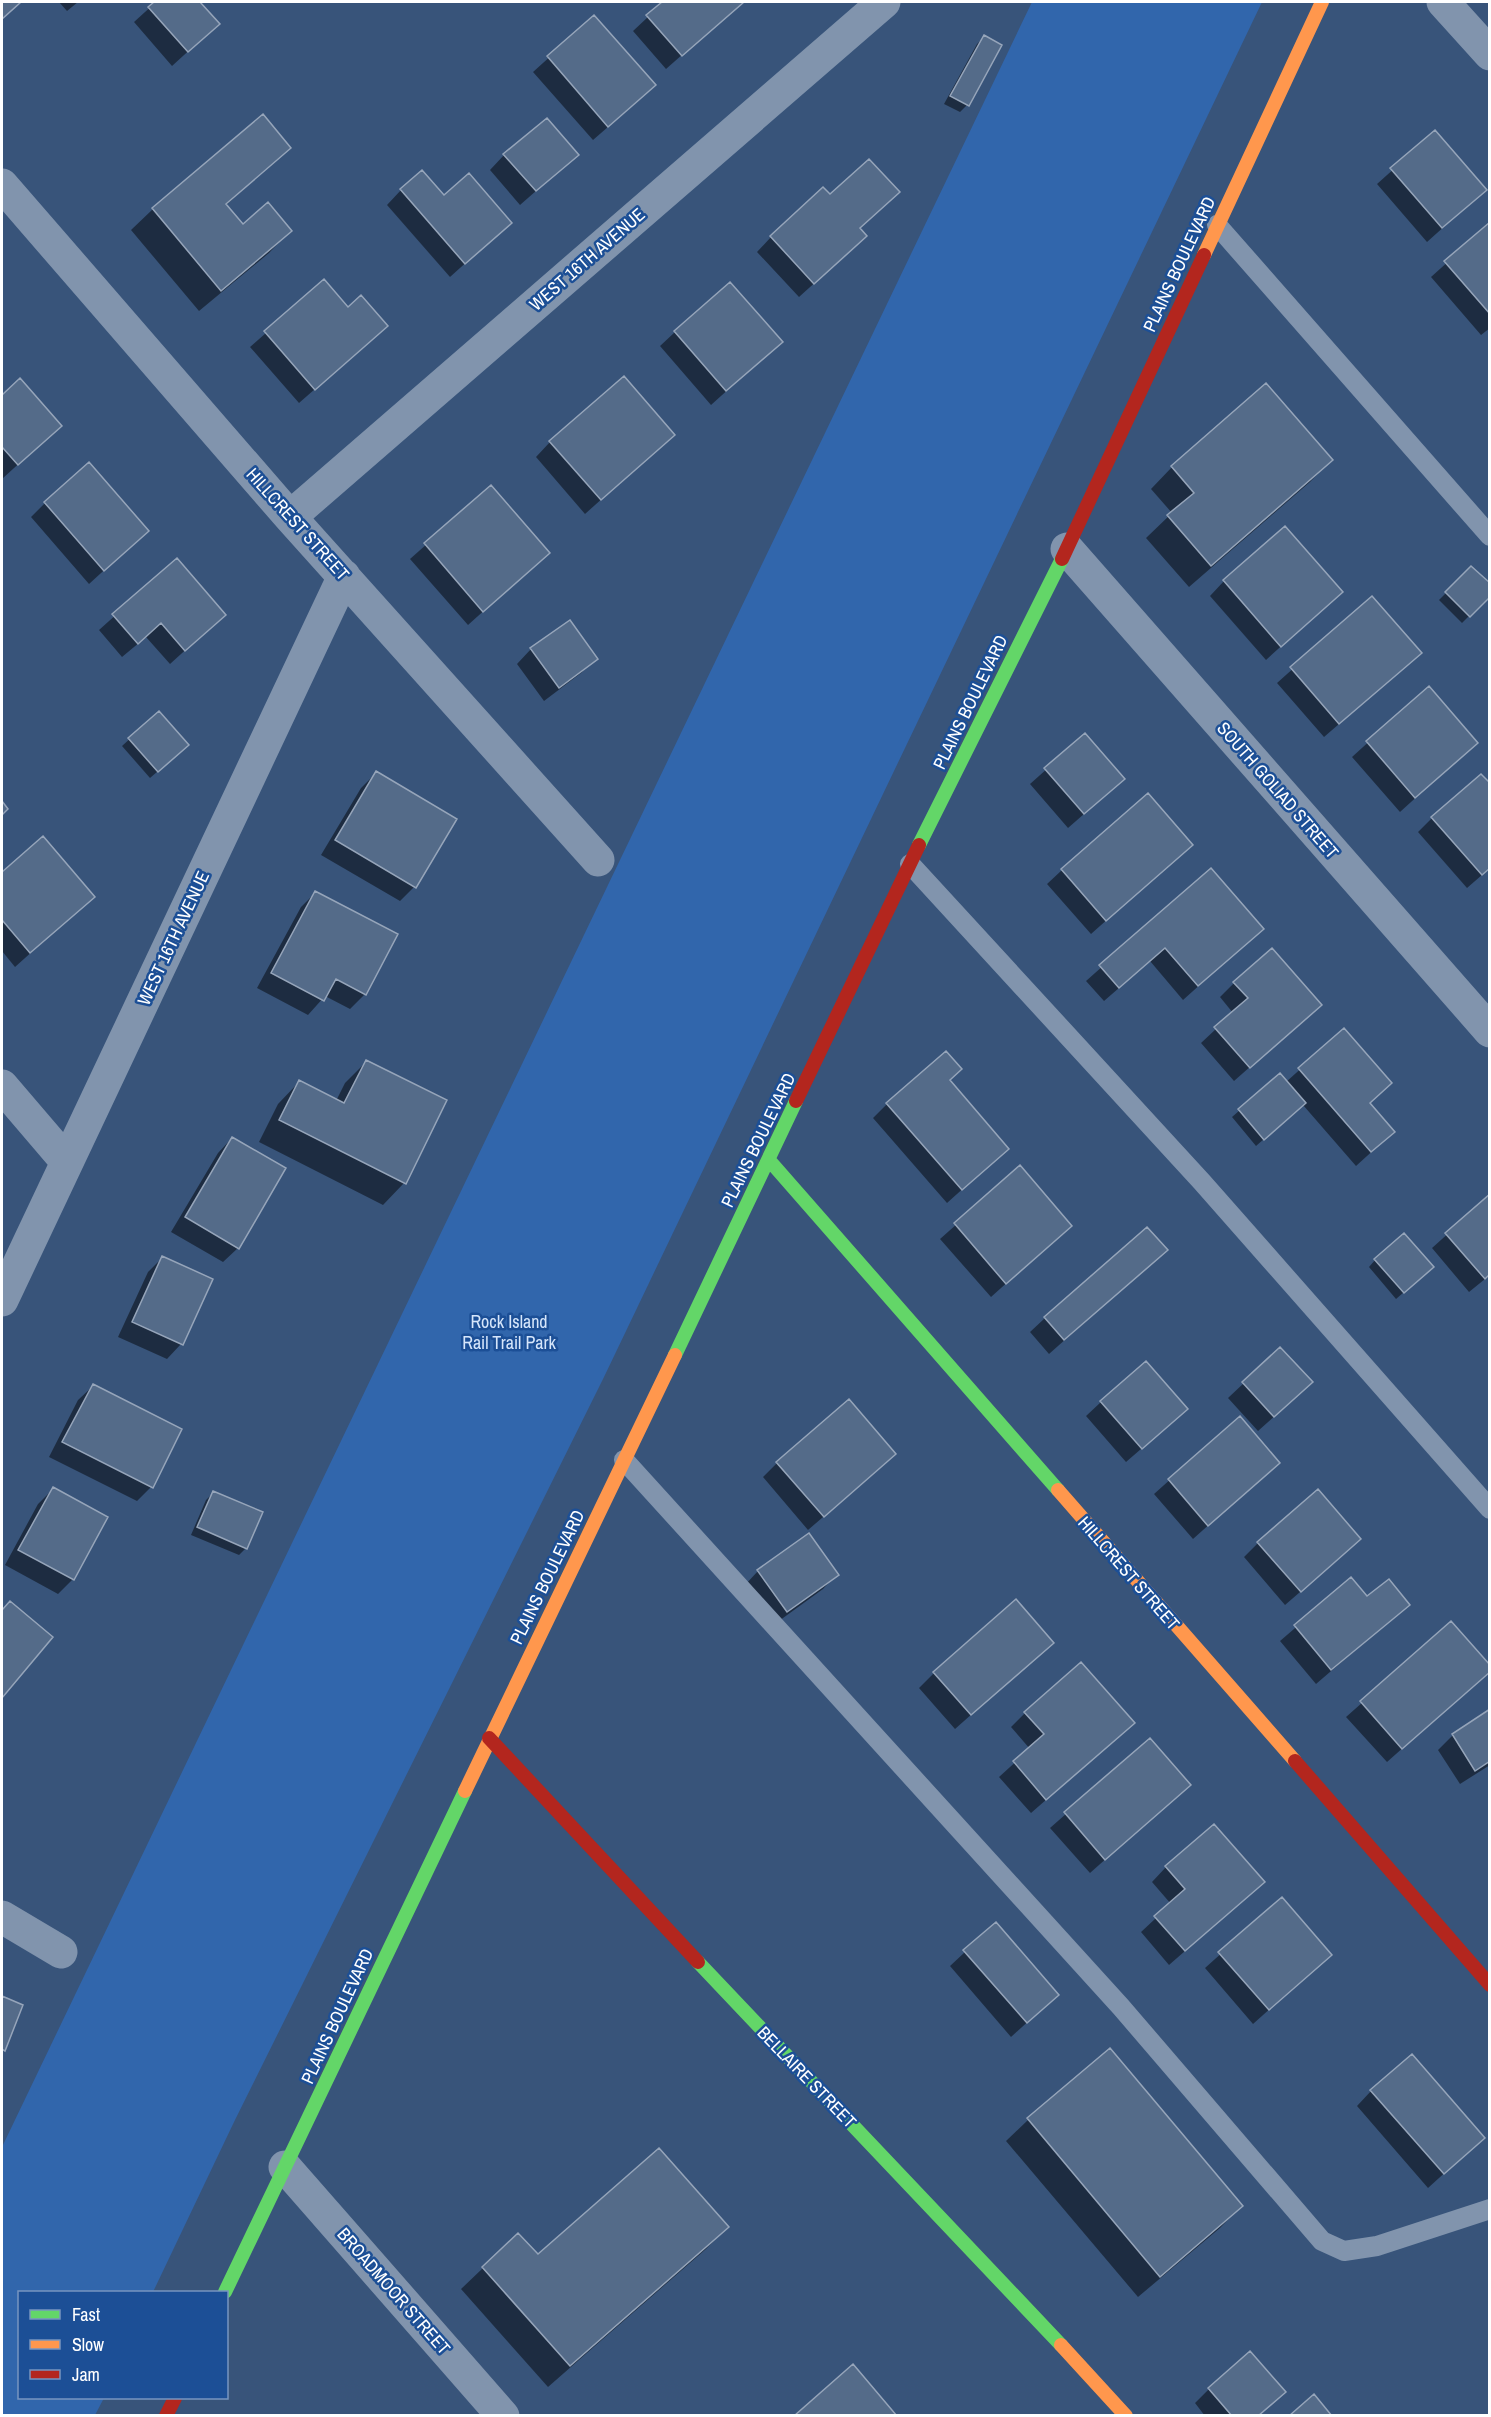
<svg xmlns="http://www.w3.org/2000/svg" width="1491" height="2417" viewBox="0 0 1491 2417" font-family="'Archivo Narrow',sans-serif">
  <rect width="100%" height="100%" fill="#38547a"/>
  <!-- green -->
  <path fill="#3166ac" d="M 1032,2 L 1262,2 L 604,1377 L 234,2122 L 153,2292 L 20,2292 L 20,2398 L 104,2398 L 95,2415 L 2,2415 L 2,2147 Z"/>
  <!-- shadow -->
  <path fill="#0007" d="M 59,2 L 78,2 L 67,11 Z
    M 156,2 L 198,2 L 218,24 L 172,66 L 134,22 Z
    M 664,2 L 742,2 L 666,69 L 633,31 Z
    M 594,17 L 639,100 L 593,140 L 533,72 Z
    M 984,37 L 1000,46 L 967,105 L 960,112 L 944,104 L 977,44 Z
    M 262,116 L 289,148 L 225,206 L 243,226 L 290,231 L 269,253 L 199,311 L 131,230 L 153,209 Z
    M 1435,132 L 1485,190 L 1427,242 L 1377,184 Z
    M 504,155 L 577,155 L 520,205 L 490,170 Z
    M 401,190 L 444,197 L 510,223 L 450,277 L 387,205 Z
    M 1490,224 L 1490,328 L 1481,335 L 1431,277 Z
    M 771,237 L 850,251 L 799,297 L 757,252 Z
    M 324,282 L 371,340 L 299,403 L 250,347 Z
    M 675,332 L 781,342 L 711,405 L 660,346 Z
    M 20,381 L 60,426 L 2,479 L 2,397 Z
    M 673,435 L 585,514 L 536,457 L 550,442 Z
    M 1331,460 L 1310,482 L 1189,587 L 1146,538 L 1172,513 L 1151,489 L 1172,467 Z
    M 491,487 L 548,553 L 468,625 L 410,559 Z
    M 45,503 L 147,531 L 89,584 L 31,517 Z
    M 177,560 L 224,615 L 170,664 L 146,637 L 122,657 L 99,630 Z
    M 1471,568 L 1490,595 L 1462,623 L 1439,600 Z
    M 1224,581 L 1341,592 L 1266,660 L 1210,596 Z
    M 1372,598 L 1405,667 L 1324,737 L 1277,683 Z
    M 531,649 L 596,658 L 581,673 L 544,701 L 517,664 Z
    M 1428,688 L 1476,743 L 1400,812 L 1352,757 Z
    M 158,713 L 180,752 L 150,778 L 122,746 Z
    M 1085,735 L 1108,793 L 1068,828 L 1030,784 Z
    M 376,773 L 414,887 L 400,901 L 321,855 L 361,788 Z
    M 1490,786 L 1490,868 L 1467,888 L 1418,832 L 1432,818 Z
    M 43,839 L 93,897 L 15,967 L 2,951 L 2,874 Z
    M 1191,845 L 1091,934 L 1047,884 L 1062,870 Z
    M 1211,870 L 1262,929 L 1183,1000 L 1150,961 L 1104,1001 L 1086,981 Z
    M 315,893 L 396,935 L 365,994 L 350,1009 L 325,996 L 308,1015 L 257,988 L 301,907 Z
    M 1234,983 L 1320,1005 L 1234,1081 L 1201,1043 L 1233,1013 L 1220,997 Z
    M 1344,1030 L 1368,1104 L 1378,1146 L 1356,1166 L 1303,1105 L 1256,1146 L 1232,1117 L 1280,1075 L 1286,1082 Z
    M 367,1061 L 445,1101 L 404,1183 L 383,1205 L 259,1142 L 278,1104 L 299,1082 L 336,1101 L 345,1083 Z
    M 949,1081 L 1007,1149 L 947,1203 L 873,1118 L 887,1104 Z
    M 232,1138 L 238,1248 L 223,1262 L 171,1232 L 218,1153 Z
    M 1020,1168 L 1070,1226 L 991,1297 L 940,1239 Z
    M 1490,1196 L 1490,1275 L 1469,1292 L 1432,1248 Z
    M 1166,1250 L 1049,1354 L 1030,1332 L 1045,1318 Z
    M 162,1258 L 181,1344 L 167,1359 L 118,1337 L 148,1272 Z
    M 1375,1260 L 1425,1274 L 1396,1299 L 1369,1267 Z
    M 1280,1349 L 1296,1397 L 1258,1431 L 1228,1398 Z
    M 93,1386 L 151,1487 L 137,1501 L 49,1457 L 78,1400 Z
    M 1101,1402 L 1171,1423 L 1126,1462 L 1086,1416 Z
    M 1239,1418 L 1278,1463 L 1193,1539 L 1154,1494 Z
    M 777,1463 L 880,1468 L 808,1530 L 763,1477 Z
    M 53,1489 L 73,1579 L 58,1594 L 5,1565 L 38,1504 Z
    M 213,1493 L 246,1548 L 239,1555 L 191,1535 L 206,1500 Z
    M 1258,1543 L 1344,1554 L 1285,1605 L 1244,1557 Z
    M 758,1571 L 837,1574 L 823,1589 L 772,1626 L 744,1586 Z
    M 1351,1580 L 1367,1599 L 1408,1605 L 1316,1684 L 1280,1641 Z
    M 10,1603 L 51,1637 L 2,1696 L 2,1611 Z
    M 1451,1624 L 1476,1683 L 1387,1762 L 1346,1717 Z
    M 1052,1643 L 955,1729 L 919,1688 L 934,1673 Z
    M 1490,1711 L 1490,1765 L 1460,1784 L 1438,1750 L 1453,1735 Z
    M 1025,1713 L 1118,1737 L 1031,1813 L 999,1777 L 1030,1749 L 1011,1727 Z
    M 1150,1740 L 1189,1785 L 1090,1873 L 1050,1828 Z
    M 1166,1867 L 1248,1896 L 1169,1965 L 1141,1932 L 1171,1904 L 1152,1882 Z
    M 1282,1899 L 1330,1955 L 1253,2024 L 1205,1968 Z
    M 995,1924 L 1057,1995 L 1011,2037 L 950,1966 Z
    M 2,1998 L 21,2005 L 2,2052 Z
    M 1110,2050 L 1241,2206 L 1220,2228 L 1138,2297 L 1006,2141 L 1028,2120 Z
    M 1371,2091 L 1483,2138 L 1428,2188 L 1357,2106 Z
    M 727,2227 L 706,2249 L 548,2387 L 461,2289 L 483,2268 L 538,2256 Z
    M 1209,2389 L 1258,2416 L 1205,2416 L 1195,2403 Z"/>
  <!-- building -->
  <path fill="#546b89" stroke="#96a5ba" stroke-width="1.5" d="M 2,2 L 21,2 L 2,19 Z
    M 154,2 L 200,2 L 220,24 L 188,52 L 148,7 Z
    M 662,2 L 744,2 L 682,56 L 646,15 Z
    M 594,15 L 656,85 L 608,127 L 547,56 Z
    M 984,35 L 1002,45 L 969,106 L 950,96 Z
    M 263,114 L 291,148 L 226,204 L 243,224 L 268,202 L 292,231 L 221,291 L 152,208 Z
    M 547,118 L 579,155 L 536,191 L 503,154 Z
    M 1435,130 L 1487,190 L 1442,228 L 1390,168 Z
    M 869,159 L 900,192 L 860,228 L 867,236 L 814,284 L 770,236 L 823,187 L 830,194 Z
    M 422,170 L 444,195 L 469,173 L 512,223 L 465,264 L 400,189 Z
    M 1490,222 L 1490,314 L 1444,261 Z
    M 324,279 L 348,307 L 361,295 L 388,326 L 315,390 L 264,331 Z
    M 730,282 L 783,342 L 726,391 L 674,331 Z
    M 624,376 L 675,435 L 601,500 L 549,441 Z
    M 20,378 L 62,426 L 18,465 L 2,447 L 2,395 Z
    M 1266,383 L 1333,460 L 1211,566 L 1167,515 L 1194,493 L 1171,466 Z
    M 89,462 L 149,531 L 104,571 L 44,502 Z
    M 491,485 L 550,553 L 483,612 L 424,543 Z
    M 1285,526 L 1343,592 L 1281,647 L 1223,580 Z
    M 177,558 L 226,615 L 185,651 L 161,623 L 138,644 L 112,614 Z
    M 1471,566 L 1490,583 L 1490,597 L 1470,617 L 1445,592 Z
    M 1372,596 L 1422,653 L 1339,724 L 1290,667 Z
    M 570,620 L 598,659 L 559,688 L 530,648 Z
    M 1429,686 L 1478,743 L 1415,798 L 1366,741 Z
    M 159,711 L 189,745 L 158,772 L 128,738 Z
    M 1085,733 L 1125,779 L 1084,814 L 1044,768 Z
    M 376,771 L 457,819 L 416,888 L 335,840 Z
    M 1481,774 L 1490,783 L 1490,868 L 1482,875 L 1431,817 Z
    M 1148,793 L 1193,845 L 1106,921 L 1061,869 Z
    M 2,801 L 8,809 L 2,815 Z
    M 43,836 L 95,897 L 30,953 L 2,920 L 2,872 Z
    M 1211,868 L 1264,929 L 1198,986 L 1165,948 L 1119,988 L 1099,965 Z
    M 315,891 L 398,934 L 366,995 L 336,979 L 324,1001 L 271,973 Z
    M 1272,948 L 1322,1005 L 1250,1068 L 1214,1027 L 1248,998 L 1233,982 Z
    M 1344,1028 L 1392,1083 L 1370,1103 L 1395,1132 L 1371,1152 L 1298,1068 Z
    M 946,1051 L 962,1069 L 950,1080 L 1009,1149 L 962,1190 L 886,1103 Z
    M 366,1060 L 447,1100 L 406,1184 L 279,1120 L 299,1080 L 344,1103 Z
    M 1280,1073 L 1306,1103 L 1264,1140 L 1238,1109 Z
    M 232,1137 L 286,1168 L 239,1249 L 185,1217 Z
    M 1020,1165 L 1072,1226 L 1006,1284 L 954,1223 Z
    M 1490,1194 L 1490,1274 L 1485,1279 L 1445,1233 Z
    M 1147,1227 L 1168,1250 L 1064,1340 L 1044,1317 Z
    M 1404,1233 L 1434,1267 L 1404,1293 L 1374,1259 Z
    M 162,1256 L 213,1279 L 183,1345 L 132,1322 Z
    M 1280,1347 L 1313,1382 L 1274,1417 L 1242,1382 Z
    M 1146,1361 L 1188,1409 L 1142,1449 L 1100,1401 Z
    M 93,1384 L 182,1429 L 153,1488 L 62,1442 Z
    M 849,1399 L 896,1454 L 824,1517 L 776,1462 Z
    M 1240,1416 L 1280,1463 L 1208,1526 L 1168,1479 Z
    M 53,1487 L 108,1517 L 74,1580 L 18,1550 Z
    M 1318,1489 L 1361,1539 L 1301,1592 L 1257,1542 Z
    M 213,1491 L 263,1512 L 247,1549 L 197,1527 Z
    M 809,1533 L 839,1575 L 787,1612 L 757,1570 Z
    M 1351,1577 L 1367,1596 L 1389,1579 L 1410,1605 L 1331,1670 L 1294,1625 Z
    M 1016,1599 L 1054,1643 L 971,1715 L 933,1672 Z
    M 10,1601 L 53,1637 L 2,1698 L 2,1610 Z
    M 1451,1621 L 1490,1665 L 1490,1672 L 1402,1749 L 1360,1701 Z
    M 1081,1662 L 1135,1723 L 1046,1800 L 1013,1761 L 1044,1734 L 1024,1712 Z
    M 1490,1709 L 1490,1761 L 1475,1771 L 1452,1734 Z
    M 1150,1738 L 1191,1785 L 1105,1860 L 1064,1812 Z
    M 1214,1824 L 1265,1882 L 1185,1951 L 1154,1916 L 1185,1889 L 1165,1866 Z
    M 1282,1897 L 1332,1955 L 1269,2010 L 1218,1952 Z
    M 996,1922 L 1059,1995 L 1027,2023 L 963,1950 Z
    M 2,1996 L 23,2005 L 5,2051 L 2,2049 Z
    M 1110,2048 L 1243,2206 L 1160,2277 L 1027,2118 Z
    M 1412,2054 L 1485,2138 L 1444,2174 L 1370,2090 Z
    M 659,2148 L 729,2227 L 570,2366 L 482,2267 L 518,2233 L 538,2254 Z
    M 1250,2351 L 1286,2392 L 1258,2416 L 1232,2416 L 1208,2388 Z
    M 853,2364 L 897,2416 L 794,2416 Z
    M 1314,2394 L 1332,2416 L 1289,2416 Z"/>
  <g fill="none" stroke-linecap="round" stroke-linejoin="round">
    <!-- lane -->
    <path stroke="#8194ad" stroke-width="20" d="M 1217,225 L 1490,536
      M 910,864 L 1202,1182 L 1490,1509
      M 624,1460 L 1121,2007 L 1322,2241 L 1344,2251 L 1377,2246 L 1490,2209"/>
    <!-- street -->
    <path stroke="#8194ad" stroke-width="33" d="M 1443,2 L 1490,54
      M 2,185 L 290,517 L 598,860
      M 290,517 L 884,2
      M 1067,549 L 1490,1031
      M 2,1086 L 67,1162
      M 2,1300 L 344,576
      M 2,1917 L 61,1952
      M 285,2167 L 503,2416"/>
    <!-- fast -->
    <path stroke="#63d668" stroke-width="14" d="M 919,845 L 1062,559
      M 769,1160 L 1058,1490
      M 675,1355 L 796,1101
      M 698,1962 L 1061,2345
      M 225,2292 L 465,1791"/>
    <!-- slow -->
    <path stroke="#ff974d" stroke-width="14" d="M 1204,255 L 1322,2
      M 1058,1490 L 1295,1761
      M 465,1791 L 675,1355
      M 1061,2345 L 1126,2416"/>
    <!-- jam -->
    <path stroke="#b3261e" stroke-width="14" d="M 1062,559 L 1204,255
      M 796,1101 L 919,845
      M 489,1738 L 698,1962
      M 1295,1761 L 1490,1985
      M 166,2416 L 175,2398"/>
  </g>
  <g text-anchor="middle" dominant-baseline="central" stroke-width="5" stroke-linejoin="round" paint-order="stroke">
    <!-- street labels -->
    <g font-size="18" fill="#fff" stroke="#1c4f96">
      <text transform="translate(587 259) rotate(-41)">WEST 16TH AVENUE</text>
      <text transform="translate(1179 264) rotate(-65)">PLAINS BOULEVARD</text>
      <text transform="translate(298 524) rotate(48)">HILLCREST STREET</text>
      <text transform="translate(970 702) rotate(-64)">PLAINS BOULEVARD</text>
      <text transform="translate(1278 790) rotate(49)">SOUTH GOLIAD STREET</text>
      <text transform="translate(173 938) rotate(-65)">WEST 16TH AVENUE</text>
      <text transform="translate(758 1140) rotate(-64)">PLAINS BOULEVARD</text>
      <text transform="translate(1129 1573) rotate(49)">HILLCREST STREET</text>
      <text transform="translate(547 1577) rotate(-64)">PLAINS BOULEVARD</text>
      <text transform="translate(337 2016) rotate(-65)">PLAINS BOULEVARD</text>
      <text transform="translate(807 2077) rotate(46)">BELLAIRE STREET</text>
      <text transform="translate(394 2291) rotate(49)">BROADMOOR STREET</text>
    </g>
    <!-- park labels -->
    <g font-size="18" fill="#d6e6fb" stroke="#1c4f96">
      <text x="509" y="1321">Rock Island<tspan x="509" dy="21">Rail Trail Park</tspan></text>
    </g>
  </g>
  <!-- border -->
  <rect width="1491" height="2417" fill="none" stroke="#ffffff" stroke-width="6"/>
  <!-- legend -->
  <rect x="18" y="2291" width="210" height="108" fill="#1c4f96" stroke="#7795c0" stroke-width="1.5"/>
  <rect x="30" y="2310" width="30" height="9" fill="#63d668" stroke="#7795c0" stroke-width="1.5"/>
  <text x="72" y="2321" font-size="18" fill="#ffffff">Fast</text>
  <rect x="30" y="2340" width="30" height="9" fill="#ff974d" stroke="#7795c0" stroke-width="1.5"/>
  <text x="72" y="2351" font-size="18" fill="#ffffff">Slow</text>
  <rect x="30" y="2370" width="30" height="9" fill="#b3261e" stroke="#7795c0" stroke-width="1.5"/>
  <text x="72" y="2381" font-size="18" fill="#ffffff">Jam</text>
</svg>
